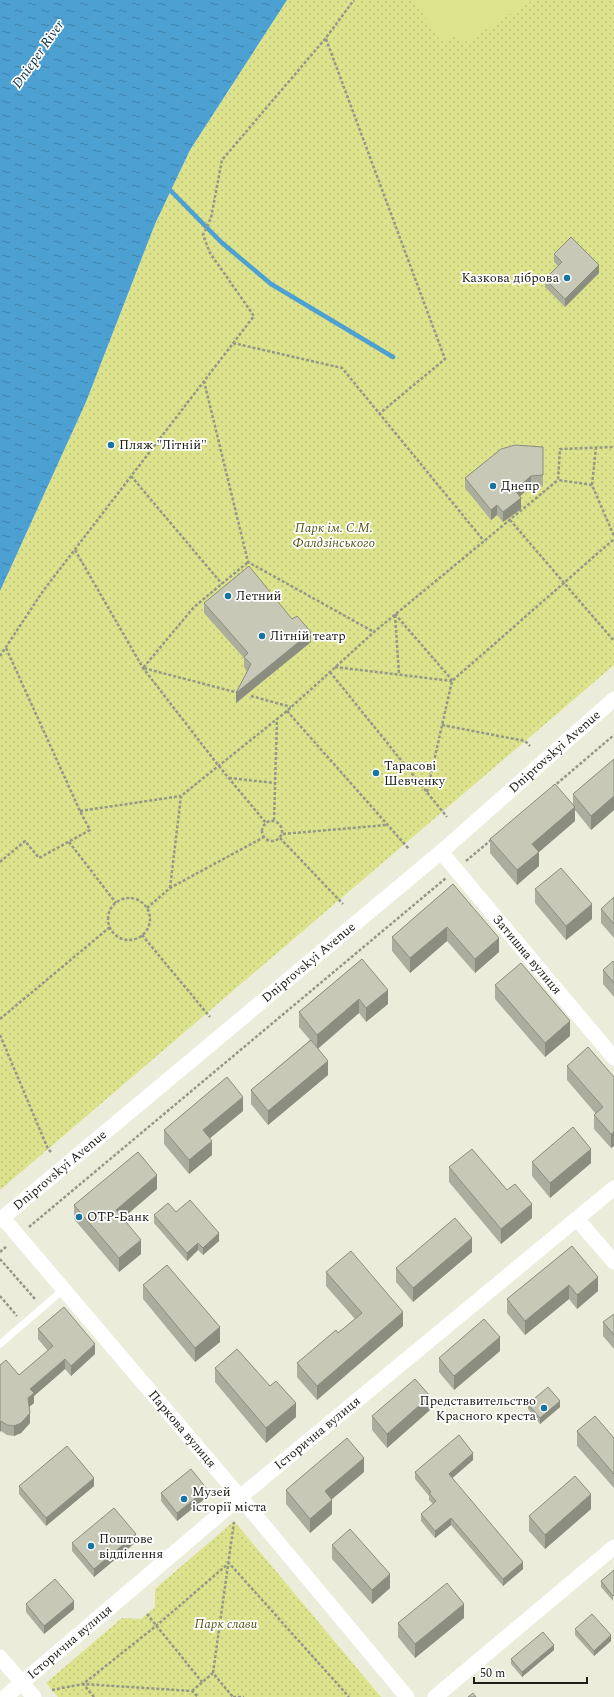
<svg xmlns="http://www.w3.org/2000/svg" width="614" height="1697" viewBox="0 0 614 1697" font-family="Spectral,serif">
  <defs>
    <pattern id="park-dots" width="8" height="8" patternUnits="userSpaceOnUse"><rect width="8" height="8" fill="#dde38c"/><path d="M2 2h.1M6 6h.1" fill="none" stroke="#bdc278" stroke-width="1.8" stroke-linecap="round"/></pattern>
    <pattern id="water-ripples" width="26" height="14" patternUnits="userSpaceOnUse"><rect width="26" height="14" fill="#4ca1d2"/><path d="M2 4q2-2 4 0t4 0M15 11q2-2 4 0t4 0" fill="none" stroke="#3f83aa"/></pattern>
  </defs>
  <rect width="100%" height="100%" fill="#ebedda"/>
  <!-- park -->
  <path fill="url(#park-dots)" d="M 287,0 L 614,0 L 614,665 L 0,1190 L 0,591 L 86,402 L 155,224 L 190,150 Z
    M 234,1521 L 381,1697 L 58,1697 L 46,1683 L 122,1618 L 141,1619 L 155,1607 L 155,1589 Z"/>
  <!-- pitch -->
  <path fill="#dde38c" d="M 414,0 L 533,0 L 462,44 L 455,33 L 441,42 Z"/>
  <!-- water -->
  <path fill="url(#water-ripples)" d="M 0,0 L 287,0 L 190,150 L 155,224 L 86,402 L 0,591 Z"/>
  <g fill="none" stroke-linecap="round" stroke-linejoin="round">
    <!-- stream -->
    <path stroke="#4ca1d2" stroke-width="4.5" d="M 171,191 L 221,242 L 271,284 L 393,357"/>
    <!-- path -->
    <path stroke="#959789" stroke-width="2.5" stroke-dasharray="3 2" stroke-linecap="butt" d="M 326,39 L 445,359 L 379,414
      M 233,343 L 342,368 L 484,541
      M 204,381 L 248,562 L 374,632
      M 596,447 L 592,485 L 614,536
      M 131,476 L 222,584
      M 592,485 L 558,480 L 560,449 L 614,447
      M 510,520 L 614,641
      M 75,550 L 143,668 L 218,765 L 266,823
      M 395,614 L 452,680
      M 395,615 L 399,674
      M 0,656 L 43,591 L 254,316 L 210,253 L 203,235 L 211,218 L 222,160 L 325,39 L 354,0
      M 335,667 L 452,681
      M 330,672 L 447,817
      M 239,693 L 143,668 L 194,607 L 248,562
      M 251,696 L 291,707
      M 287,711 L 409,849
      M 442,725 L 525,741 L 530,746
      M 229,778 L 275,783
      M 553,787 L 614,735
      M 427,792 L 452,681 L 614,539
      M 80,811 L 181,796
      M 274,820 L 277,719
      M262 831a10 10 0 1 1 20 0a10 10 0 1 1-20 0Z
      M 283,834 L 386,825
      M 280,838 L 343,904
      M 69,842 L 116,903
      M 466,861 L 491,840
      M 0,862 L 25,841 L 39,858 L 90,830 L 80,811 L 6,648
      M 170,888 L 181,796 L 287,711 L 374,632 L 558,480
      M108 919a21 21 0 1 1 42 0a21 21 0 1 1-42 0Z
      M 147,908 L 170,888 L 264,837
      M 142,935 L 210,1017
      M 0,1019 L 110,927
      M 0,1035 L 48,1149 L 51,1152
      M 29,1227 L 446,878
      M 0,1252 L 7,1246
      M 0,1259 L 35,1299
      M 0,1296 L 17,1316
      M 147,1614 L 202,1682
      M 213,1673 L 234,1522
      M 52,1690 L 83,1684 L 192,1691 L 198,1697
      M 192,1691 L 213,1673 L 233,1697
      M 94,1697 L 83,1684 L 156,1626 L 229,1563 L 349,1697
      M 233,1697 L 244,1697"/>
    <!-- service -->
    <path stroke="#fff" stroke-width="7" d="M 0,1344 L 64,1289"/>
    <!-- minor -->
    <g stroke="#fff" stroke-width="15">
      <path id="s1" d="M 441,852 L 614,1058"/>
      <path id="s2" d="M 3,1218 L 240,1497 L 407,1697"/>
      <path d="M 577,1219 L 614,1262"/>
      <path id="s3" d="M 0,1220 L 441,852 L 614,699"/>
      <path d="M 0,1657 L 34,1697"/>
      <path id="s4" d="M 5,1697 L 240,1497 L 614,1188"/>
      <path d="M 435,1697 L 614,1547"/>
    </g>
  </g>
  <!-- wall -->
  <path fill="#abad9d" d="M 554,254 L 599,273 L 565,307 L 545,287 L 545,279 L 558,266 L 554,262 Z
    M 543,447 L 543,486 L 531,486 L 519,497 L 521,509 L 503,522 L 497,515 L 491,520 L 465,488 L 465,478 Z
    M 204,603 L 311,642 L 236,703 L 247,671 L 244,667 L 244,658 L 204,613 Z
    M 614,759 L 614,810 L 591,830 L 575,810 L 575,821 L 539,852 L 539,866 L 517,885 L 490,853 L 490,839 L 573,805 L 573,794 Z
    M 453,884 L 499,952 L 475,973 L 447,941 L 410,973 L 392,951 L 392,937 Z
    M 535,889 L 592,919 L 566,940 L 535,903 Z
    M 614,897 L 614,938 L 601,923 L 601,909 Z
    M 362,959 L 388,1004 L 366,1022 L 359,1013 L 318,1049 L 328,1075 L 268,1125 L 251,1104 L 251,1090 L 310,1040 L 299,1027 L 299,1012 Z
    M 614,963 L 614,997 L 603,984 L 603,970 Z
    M 495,985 L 570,1036 L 545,1057 L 495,999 Z
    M 567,1066 L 614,1077 L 614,1146 L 611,1148 L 594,1129 L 594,1115 L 596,1114 L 567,1080 Z
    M 243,1111 L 210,1138 L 212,1155 L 189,1174 L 164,1144 L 164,1130 Z
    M 532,1162 L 591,1163 L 550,1198 L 532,1176 Z
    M 449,1167 L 532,1218 L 501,1244 L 449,1182 Z
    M 157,1189 L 123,1218 L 141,1254 L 119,1272 L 74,1219 L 74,1205 Z
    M 176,1212 L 219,1241 L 203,1255 L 198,1250 L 187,1261 L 154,1223 L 154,1215 Z
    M 572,1246 L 598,1291 L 577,1309 L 569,1299 L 525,1335 L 507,1313 L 507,1299 Z
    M 472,1252 L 413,1302 L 396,1282 L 396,1268 Z
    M 326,1272 L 403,1326 L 317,1400 L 297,1377 L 297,1363 L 338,1333 L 355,1319 L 326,1286 Z
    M 143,1285 L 220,1342 L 195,1362 L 143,1299 Z
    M 614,1314 L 614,1349 L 603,1336 L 603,1322 Z
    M 38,1329 L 95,1354 L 71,1376 L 65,1369 L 34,1396 L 34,1403 L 29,1407 L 30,1423 L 21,1433 L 14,1436 L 7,1435 L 1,1431 L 0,1365 L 19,1375 L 48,1351 L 38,1339 Z
    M 500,1351 L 454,1390 L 439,1372 L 439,1358 Z
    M 215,1368 L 296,1417 L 266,1443 L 215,1382 Z
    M 528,1404 L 560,1407 L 540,1424 L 528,1409 Z
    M 430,1410 L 387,1448 L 372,1430 L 372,1416 Z
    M 577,1431 L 614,1438 L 614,1488 L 577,1446 Z
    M 473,1460 L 452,1478 L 523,1569 L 503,1586 L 451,1525 L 435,1538 L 421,1521 L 421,1514 L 433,1504 L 429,1500 L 429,1496 L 415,1479 L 415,1472 Z
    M 364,1472 L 332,1499 L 332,1514 L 310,1533 L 286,1504 L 286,1490 Z
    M 19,1486 L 94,1486 L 46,1526 L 19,1494 Z
    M 161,1493 L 207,1497 L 177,1521 L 161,1501 Z
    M 591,1509 L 545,1549 L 529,1531 L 529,1516 Z
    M 136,1542 L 94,1577 L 72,1551 L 72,1543 Z
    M 332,1545 L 390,1588 L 372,1604 L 332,1559 Z
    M 614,1570 L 613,1601 L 601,1587 L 601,1581 Z
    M 26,1604 L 74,1609 L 44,1634 L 26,1612 Z
    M 464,1618 L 415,1658 L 398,1637 L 398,1623 Z
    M 575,1629 L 611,1641 L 594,1656 L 575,1635 Z
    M 554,1650 L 522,1677 L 511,1664 L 511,1659 Z"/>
  <!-- shaded-wall -->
  <path fill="#8b8d7f" d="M 599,265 L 599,273 L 565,307 L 565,299 Z
    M 531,476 L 531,486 L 515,501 L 515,490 Z
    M 521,498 L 521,509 L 503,522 L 503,512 Z
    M 497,505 L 497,515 L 491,520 L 491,510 Z
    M 311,632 L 311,642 L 236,703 L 236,693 Z
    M 614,796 L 614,810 L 591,830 L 591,816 Z
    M 575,807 L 575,821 L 539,852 L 539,866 L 517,885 L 517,870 L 532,844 Z
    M 592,904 L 592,919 L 566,940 L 566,926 Z
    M 447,927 L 447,941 L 410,973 L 410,958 Z
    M 499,938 L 499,952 L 475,973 L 475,959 Z
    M 388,990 L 388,1004 L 366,1022 L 366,1008 Z
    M 359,999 L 359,1013 L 317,1049 L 317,1035 Z
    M 570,1021 L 570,1036 L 545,1057 L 545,1043 Z
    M 328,1061 L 328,1075 L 268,1125 L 268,1111 Z
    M 243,1097 L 243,1111 L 203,1144 L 203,1130 Z
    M 614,1132 L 614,1146 L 611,1148 L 611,1134 Z
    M 212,1141 L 212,1155 L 189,1174 L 189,1160 Z
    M 591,1149 L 591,1163 L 550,1198 L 550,1183 Z
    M 157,1175 L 157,1189 L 116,1224 L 116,1210 Z
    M 532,1204 L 532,1218 L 501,1244 L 501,1229 Z
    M 219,1233 L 219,1241 L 203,1255 L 203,1248 Z
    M 472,1238 L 472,1252 L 413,1302 L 413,1288 Z
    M 141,1240 L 141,1254 L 119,1272 L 119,1258 Z
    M 198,1243 L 198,1250 L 187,1261 L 187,1253 Z
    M 598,1277 L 598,1291 L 577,1309 L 577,1295 Z
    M 569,1285 L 569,1299 L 525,1335 L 525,1321 Z
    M 403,1312 L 403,1326 L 317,1400 L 317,1386 Z
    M 220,1327 L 220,1342 L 195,1362 L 195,1348 Z
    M 500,1337 L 500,1351 L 454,1390 L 454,1376 Z
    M 95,1344 L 95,1354 L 71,1376 L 71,1366 Z
    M 65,1359 L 65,1369 L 34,1396 L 34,1403 L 28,1408 L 28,1398 L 30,1389 Z
    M 430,1396 L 430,1410 L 387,1448 L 387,1434 Z
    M 560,1401 L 560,1407 L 540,1424 L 540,1418 Z
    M 296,1403 L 296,1417 L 266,1443 L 266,1428 Z
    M 30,1413 L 30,1423 L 21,1433 L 14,1436 L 14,1426 Z
    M 1,1421 L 1,1431 L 0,1432 L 0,1422 Z
    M 473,1453 L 473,1460 L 449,1481 L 449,1474 Z
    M 364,1458 L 364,1472 L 325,1505 L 325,1491 Z
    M 94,1478 L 94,1486 L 46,1526 L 46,1518 Z
    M 207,1489 L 207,1497 L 177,1521 L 177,1513 Z
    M 591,1494 L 591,1509 L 545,1549 L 545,1535 Z
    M 332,1500 L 332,1514 L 310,1533 L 310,1519 Z
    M 451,1518 L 451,1525 L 435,1538 L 435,1531 Z
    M 136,1534 L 136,1542 L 94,1577 L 94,1569 Z
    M 523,1562 L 523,1569 L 503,1586 L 503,1579 Z
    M 390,1574 L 390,1588 L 372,1604 L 372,1590 Z
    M 74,1601 L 74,1609 L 44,1634 L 44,1626 Z
    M 464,1604 L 464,1618 L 415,1658 L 415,1644 Z
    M 611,1635 L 611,1641 L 594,1656 L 594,1651 Z
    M 554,1645 L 554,1650 L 522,1677 L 522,1672 Z"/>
  <!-- building -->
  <path fill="#c7c9b6" stroke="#8b8d7f" d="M 571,237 L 599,265 L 565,299 L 545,279 L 562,262 L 554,254 Z
    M 515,445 L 543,447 L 543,475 L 531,476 L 515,490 L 521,498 L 503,512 L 497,505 L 491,510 L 465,478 L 501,449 Z
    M 249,566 L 292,619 L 297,616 L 311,632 L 236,693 L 251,664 L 244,657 L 248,653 L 204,603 Z
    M 614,759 L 614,796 L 591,816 L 573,794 Z
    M 555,784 L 575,807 L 532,844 L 539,852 L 517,870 L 490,839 Z
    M 561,868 L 592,904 L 566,926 L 535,889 Z
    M 453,884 L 499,938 L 475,959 L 447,927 L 410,958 L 392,937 Z
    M 614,897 L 614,924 L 601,909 Z
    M 362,959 L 388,990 L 366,1008 L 359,999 L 317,1035 L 299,1012 Z
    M 613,961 L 614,963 L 614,983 L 603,970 Z
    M 521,963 L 570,1021 L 545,1043 L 495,985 Z
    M 311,1040 L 328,1061 L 268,1111 L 251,1090 Z
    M 588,1047 L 614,1077 L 614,1132 L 611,1134 L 594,1115 L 603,1107 L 567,1066 Z
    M 227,1077 L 243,1097 L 203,1130 L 212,1141 L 189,1160 L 164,1130 Z
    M 573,1127 L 591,1149 L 550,1183 L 532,1162 Z
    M 472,1149 L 507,1190 L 515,1184 L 532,1204 L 501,1229 L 449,1167 Z
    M 138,1152 L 157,1175 L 116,1210 L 141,1240 L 119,1258 L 74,1205 Z
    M 190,1200 L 219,1233 L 203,1248 L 198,1243 L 187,1253 L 154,1215 L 168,1203 L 176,1212 Z
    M 455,1218 L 472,1238 L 413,1288 L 396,1268 Z
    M 572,1246 L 598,1277 L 577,1295 L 569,1285 L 525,1321 L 507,1299 Z
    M 351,1251 L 403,1312 L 317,1386 L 297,1363 L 336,1330 L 338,1333 L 362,1313 L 326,1272 Z
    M 167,1265 L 220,1327 L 195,1348 L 143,1285 Z
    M 64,1307 L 95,1344 L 71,1366 L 65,1359 L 30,1389 L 34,1393 L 28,1398 L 30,1413 L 21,1423 L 14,1426 L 7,1425 L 1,1421 L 0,1422 L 0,1365 L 6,1360 L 19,1375 L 53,1346 L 38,1329 Z
    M 614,1314 L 614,1335 L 603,1322 Z
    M 484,1319 L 500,1337 L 454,1376 L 439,1358 Z
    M 237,1349 L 270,1386 L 276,1381 L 296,1403 L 266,1428 L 215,1368 Z
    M 415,1379 L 430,1396 L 387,1434 L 372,1416 Z
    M 548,1387 L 560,1401 L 540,1418 L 528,1404 Z
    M 595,1416 L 614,1438 L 614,1474 L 577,1431 Z
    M 459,1435 L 473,1453 L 449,1474 L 523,1562 L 503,1579 L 451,1518 L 435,1531 L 421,1514 L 436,1501 L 429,1493 L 431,1492 L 415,1472 Z
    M 347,1438 L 364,1458 L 325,1491 L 332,1500 L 310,1519 L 286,1490 Z
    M 67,1446 L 94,1478 L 46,1518 L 19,1486 Z
    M 191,1469 L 207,1489 L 177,1513 L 161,1493 Z
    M 575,1476 L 591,1494 L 545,1535 L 529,1516 Z
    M 114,1508 L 136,1534 L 94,1569 L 72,1543 Z
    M 350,1529 L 390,1574 L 372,1590 L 332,1545 Z
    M 614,1570 L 614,1595 L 613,1596 L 601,1581 Z
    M 55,1579 L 74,1601 L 44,1626 L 26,1604 Z
    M 447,1583 L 464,1604 L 415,1644 L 398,1623 Z
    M 592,1614 L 611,1635 L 594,1651 L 575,1629 Z
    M 543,1632 L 554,1645 L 522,1672 L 511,1659 Z
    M 473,1693 L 476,1697 L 468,1697 Z"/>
  <!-- markers -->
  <g fill="#1774a2" stroke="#fff" stroke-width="1.5">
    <circle cx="567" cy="278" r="4"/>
    <circle cx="111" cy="445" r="4"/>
    <circle cx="493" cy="486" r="4"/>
    <circle cx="228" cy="596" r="4"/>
    <circle cx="262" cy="636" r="4"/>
    <circle cx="376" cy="773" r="4"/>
    <circle cx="79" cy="1217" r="4"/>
    <circle cx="544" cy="1408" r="4"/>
    <circle cx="184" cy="1499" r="4"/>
    <circle cx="91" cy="1546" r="4"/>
  </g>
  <g text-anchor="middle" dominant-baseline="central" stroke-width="3.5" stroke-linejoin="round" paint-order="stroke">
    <!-- poi labels -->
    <g font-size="13" fill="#202019" stroke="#fff" text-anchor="start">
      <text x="559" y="278" text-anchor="end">Казкова дiброва</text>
      <text x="119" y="445">Пляж "Літній"</text>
      <text x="501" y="486">Днепр</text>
      <text x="236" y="596">Летний</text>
      <text x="270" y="636">Літній театр</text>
      <text x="384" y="766">Тарасові<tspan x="384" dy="15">Шевченку</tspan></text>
      <text x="87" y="1217">ОТР-Банк</text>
      <text x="536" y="1401" text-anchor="end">Представительство<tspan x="536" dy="15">Красного креста</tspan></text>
      <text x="192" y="1492">Музей<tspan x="192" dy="15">історії міста</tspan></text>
      <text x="99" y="1539">Поштове<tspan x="99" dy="15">відділення</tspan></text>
    </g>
    <!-- park labels -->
    <g font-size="13" font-style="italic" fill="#545717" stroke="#fff">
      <text x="334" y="528">Парк ім. С.М.<tspan x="334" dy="15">Фалдзінського</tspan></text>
      <text x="226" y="1624">Парк слави</text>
    </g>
    <!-- street labels -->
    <g font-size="13" fill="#202019" stroke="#fff">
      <text stroke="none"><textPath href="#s3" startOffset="726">Dniprovskyi Avenue</textPath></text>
      <text stroke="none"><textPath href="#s1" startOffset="134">Затишна вулиця</textPath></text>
      <text stroke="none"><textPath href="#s3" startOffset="402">Dniprovskyi Avenue</textPath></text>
      <text stroke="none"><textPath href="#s3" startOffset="78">Dniprovskyi Avenue</textPath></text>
      <text stroke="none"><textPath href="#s2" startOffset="277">Паркова вулиця</textPath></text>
      <text stroke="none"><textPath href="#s4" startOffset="409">Історична вулиця</textPath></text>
      <text stroke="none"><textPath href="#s4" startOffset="85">Історична вулиця</textPath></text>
    </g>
    <!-- water labels -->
    <g font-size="14" font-style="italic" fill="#0a3045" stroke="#fff">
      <text transform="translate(38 54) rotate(-55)">Dnieper River</text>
    </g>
  </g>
  <!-- scale -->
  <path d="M474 1677v6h113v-6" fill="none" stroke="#202019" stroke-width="2"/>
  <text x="480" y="1677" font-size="12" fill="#202019" stroke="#ffffff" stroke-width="3" paint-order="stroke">50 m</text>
</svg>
